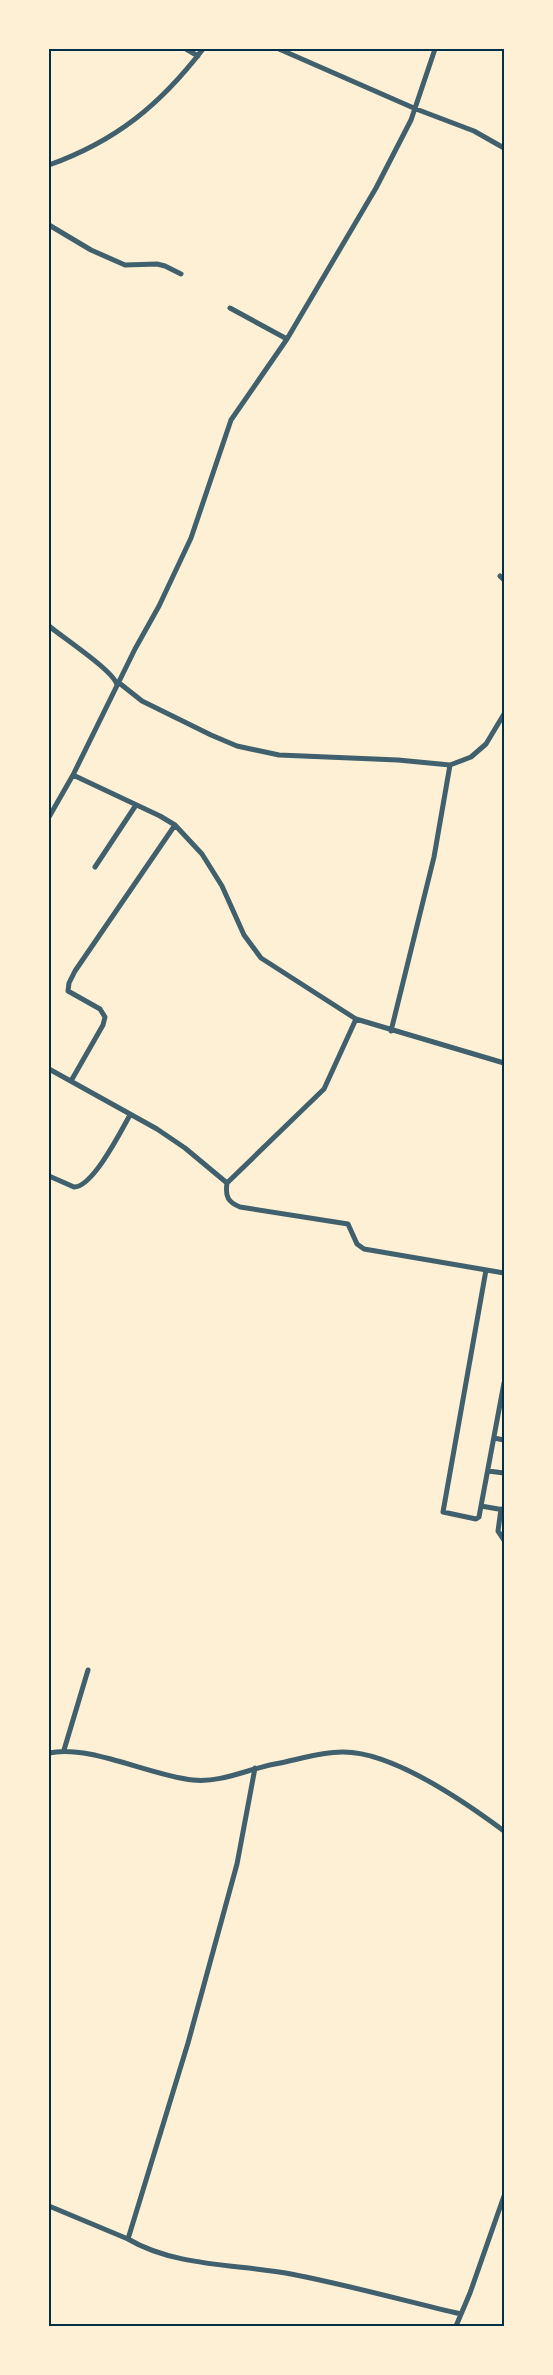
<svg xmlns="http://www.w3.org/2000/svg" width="553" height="2375" viewBox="0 0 553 2375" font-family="'Fira Sans Condensed',sans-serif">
  <rect width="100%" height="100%" fill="#fdf0d5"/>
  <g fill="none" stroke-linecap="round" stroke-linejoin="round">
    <!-- minor -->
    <path stroke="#3f606c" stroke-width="5" d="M 186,49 L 198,56
      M 279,49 L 416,109 L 474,131 L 504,148
      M 49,165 C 116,141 160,105 203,49
      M 49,225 L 91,250 L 125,265 L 157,264 L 165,266 L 181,274
      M 230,308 L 287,339
      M 500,576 L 504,580
      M 49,626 C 62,637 114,671 117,685
      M 118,682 L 142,701 L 211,735 L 237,746 L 279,755 L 398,760 L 450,765 L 471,757 L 486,744 L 504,714
      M 73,775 L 160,816 L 175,825 L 202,854 L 222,886 L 244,935 L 261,958 L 356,1019 L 504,1063
      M 49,817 L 73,775 L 135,649 L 159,606 L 191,538 L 231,420 L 287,339 L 376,188 L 411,120 L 435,49
      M 95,867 L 136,805
      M 391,1031 L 434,857 L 450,765
      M 49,1069 L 157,1129 L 185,1148 L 227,1183 L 324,1089 L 356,1019
      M 71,1081 L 103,1025 L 105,1017 L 100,1009 L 68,991 L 69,983 L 75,971 L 175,825
      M 49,1176 L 74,1187 C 93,1187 121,1131 130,1115
      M 227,1183 C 225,1197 228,1202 240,1207 L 348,1224 L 357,1244 L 364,1249 L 504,1273
      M 504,1383 L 481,1506 L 504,1510
      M 494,1438 L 504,1440
      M 488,1471 L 504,1473
      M 481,1506 L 479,1517 L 476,1519 L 443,1512 L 486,1270
      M 501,1509 L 498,1531 L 504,1540
      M 64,1750 L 88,1670
      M 49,1753 C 89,1744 151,1776 193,1780 C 221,1783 248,1769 275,1764 C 297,1760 320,1752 342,1752 C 392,1751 465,1802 504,1831
      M 255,1768 L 237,1864 L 188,2043 L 128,2239 C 175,2267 239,2264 291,2274 C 348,2285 405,2301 461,2314
      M 49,2206 L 128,2239
      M 456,2326 L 470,2293 L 504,2196"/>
  </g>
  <!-- border -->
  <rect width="553" height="2375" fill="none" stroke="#fdf0d5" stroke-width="100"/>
  <rect x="50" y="50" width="453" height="2275" fill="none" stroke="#003049" stroke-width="2"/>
</svg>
